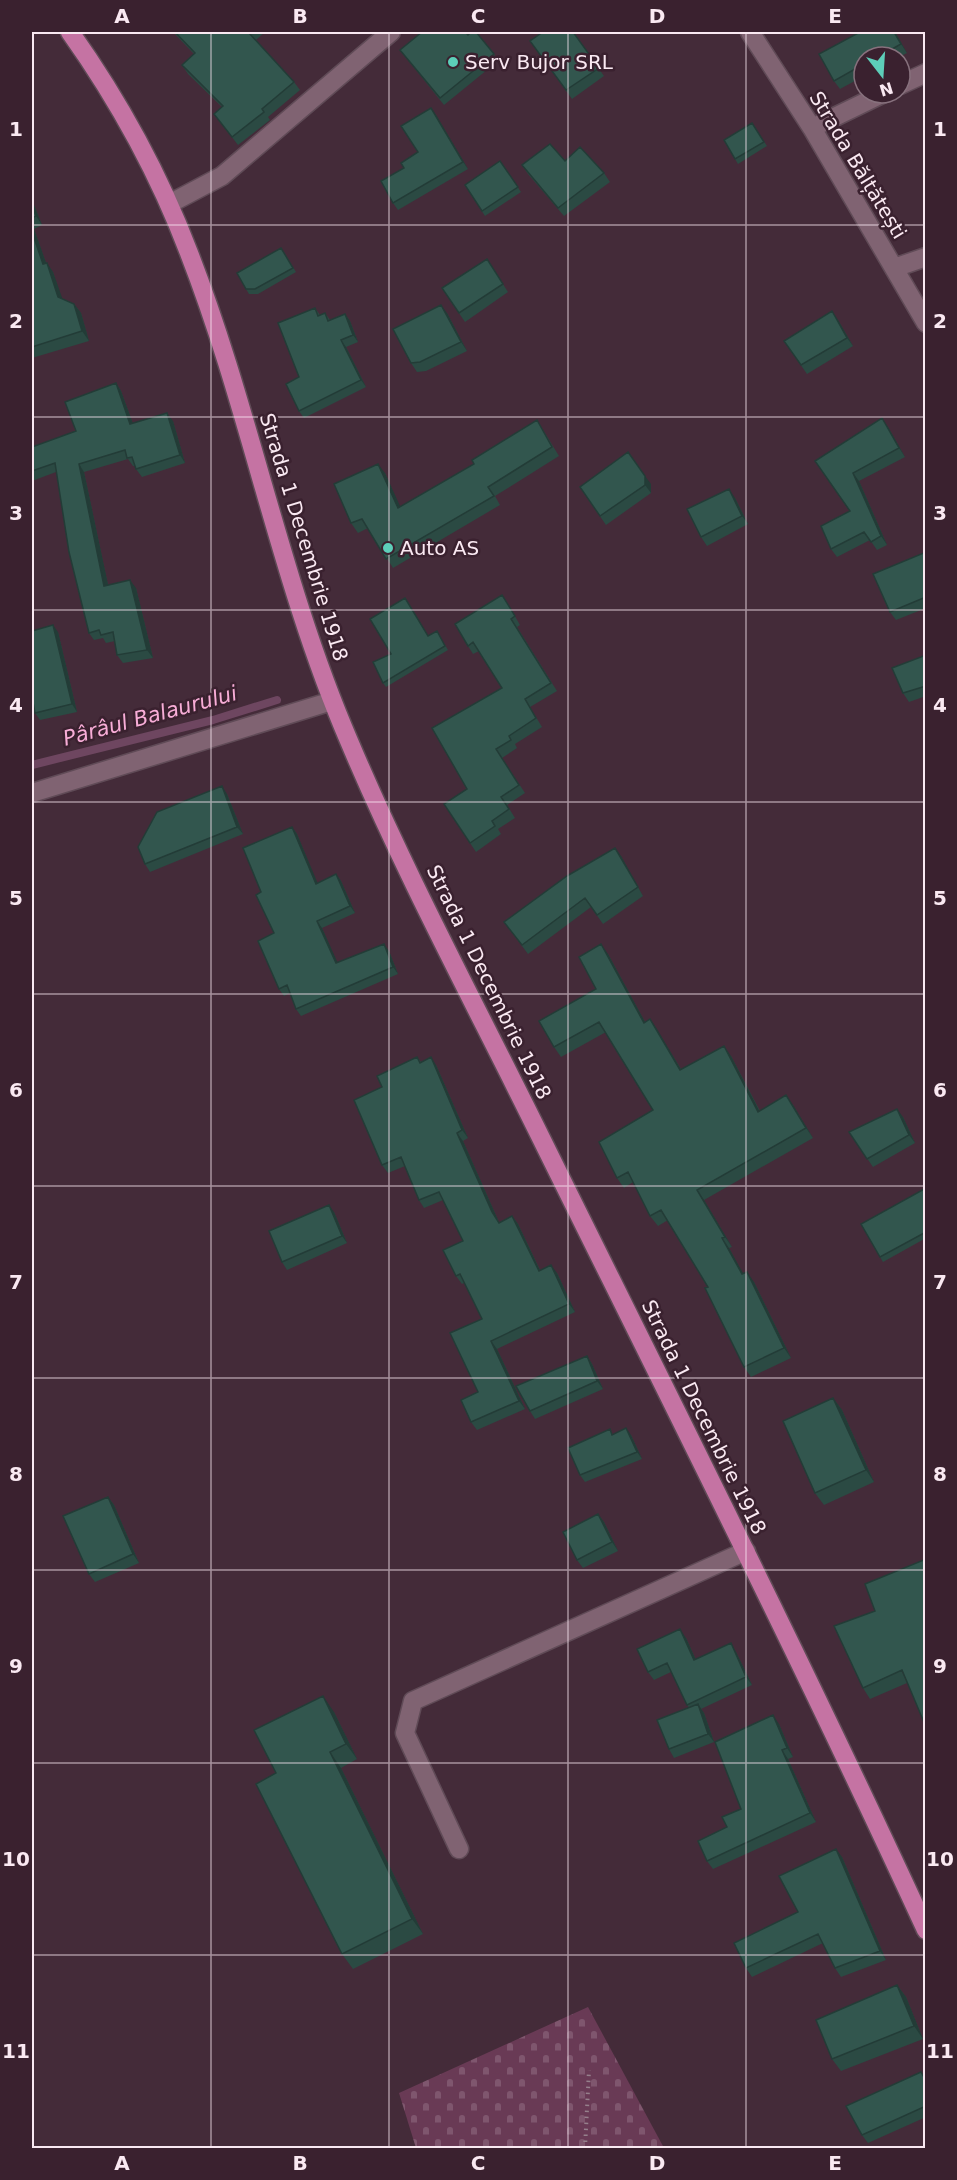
<svg xmlns="http://www.w3.org/2000/svg" width="957" height="2180" viewBox="0 0 957 2180" font-family="'DejaVu Sans',sans-serif">
  <defs>
    <pattern id="cemetery-stones" width="16" height="16" patternUnits="userSpaceOnUse" patternTransform="scale(1.5)"><rect width="16" height="16" fill="#693a55"/><path d="M2 7V4a2 2 0 0 1 4 0v3zM10 15v-3a2 2 0 0 1 4 0v3z" fill="#7f566e"/></pattern>
  </defs>
  <rect width="100%" height="100%" fill="#442b39"/>
  <!-- cemetery -->
  <path fill="url(#cemetery-stones)" d="M 588,2007 L 664,2148 L 416,2148 L 399,2093 Z"/>
  <g fill="none" stroke-linecap="round" stroke-linejoin="round">
    <!-- stream -->
    <path stroke="#6e4660" stroke-width="8" d="M 32,765 L 213,720 L 277,700"/>
    <defs>
      <path id="minor" d="M 750,32 L 812,128 L 926,323
        M 900,85 L 926,73
        M 812,128 L 884,93
        M 169,204 L 222,176 L 391,32
        M 894,268 L 926,257
        M 32,793 L 332,701
        M 459,1849 L 405,1733 L 413,1701 L 746,1551"/>
      <path id="major" d="M 70,32 C 119,101 159,174 189,253 C 251,412 281,584 349,741 C 406,876 476,1006 541,1138 C 671,1401 803,1663 926,1930"/>
    </defs>
    <!-- minor casing -->
    <use href="#minor" stroke="#604b57" stroke-width="21"/>
    <!-- major casing -->
    <use href="#major" stroke="#604b57" stroke-width="21"/>
    <!-- path -->
    <path stroke="#96808c" stroke-width="4" stroke-dasharray="1.5 4.5" stroke-linecap="butt" d="M 585,2148 L 589,2070"/>
    <!-- minor -->
    <use href="#minor" stroke="#806372" stroke-width="18"/>
    <!-- major -->
    <use href="#major" stroke="#c573a3" stroke-width="18"/>
  </g>
  <!-- wall -->
  <path fill="#2b4a43" d="M 173,32 L 265,32 L 256,40 L 294,82 L 300,90 L 268,117 L 270,120 L 238,145 L 214,114 L 222,107 L 188,74 L 182,65 L 194,54 Z
    M 573,32 L 604,76 L 572,99 L 530,41 Z
    M 860,32 L 895,32 L 907,53 L 899,57 L 864,57 L 864,76 L 840,89 L 834,81 Z
    M 468,35 L 494,54 L 498,61 L 444,105 L 400,50 Z
    M 436,115 L 468,169 L 398,210 L 393,203 L 404,168 L 418,152 Z
    M 752,123 L 767,146 L 738,164 L 735,159 Z
    M 500,161 L 521,192 L 485,216 L 465,185 Z
    M 565,161 L 604,173 L 610,182 L 564,216 L 528,174 L 522,165 Z
    M 32,200 L 42,225 L 34,229 L 46,263 L 53,272 L 62,299 L 74,304 L 81,313 L 89,341 L 32,358 Z
    M 284,252 L 296,272 L 258,294 L 249,294 L 246,289 Z
    M 487,259 L 508,292 L 465,322 L 442,288 Z
    M 315,308 L 320,315 L 325,313 L 330,320 L 345,314 L 350,321 L 358,342 L 346,347 L 366,387 L 304,418 L 299,411 L 299,377 Z
    M 447,313 L 467,351 L 426,371 L 417,372 L 411,363 Z
    M 838,320 L 853,346 L 807,374 L 784,341 Z
    M 116,383 L 121,391 L 133,424 L 173,421 L 185,463 L 142,477 L 136,469 L 135,466 L 133,466 L 128,459 L 84,472 L 108,585 L 136,588 L 153,658 L 123,663 L 117,655 L 115,641 L 106,643 L 103,638 L 94,640 L 89,633 L 56,472 L 32,481 L 32,447 L 76,431 Z
    M 537,420 L 559,456 L 495,496 L 500,505 L 393,568 L 368,528 L 358,533 L 351,523 L 385,473 L 400,507 L 474,464 Z
    M 888,427 L 905,457 L 859,481 L 887,545 L 877,550 L 870,540 L 837,557 L 831,549 L 850,511 L 815,461 Z
    M 651,484 L 651,493 L 606,525 L 580,487 Z
    M 735,498 L 748,524 L 707,546 L 701,537 Z
    M 926,552 L 926,608 L 896,620 L 890,612 Z
    M 508,604 L 520,625 L 517,627 L 557,691 L 530,707 L 542,727 L 515,744 L 517,748 L 502,758 L 525,793 L 507,805 L 515,818 L 498,829 L 501,834 L 476,852 L 444,804 L 467,789 L 502,688 L 479,651 L 473,654 L 468,646 Z
    M 437,631 L 448,650 L 386,687 L 383,683 L 429,635 Z
    M 58,632 L 77,712 L 40,720 L 35,713 Z
    M 926,655 L 926,696 L 909,702 L 903,693 Z
    M 227,794 L 243,834 L 150,872 L 145,864 Z
    M 292,827 L 297,834 L 317,883 L 336,874 L 341,881 L 355,913 L 322,928 L 337,963 L 389,951 L 398,974 L 301,1016 L 296,1009 L 290,993 L 284,996 L 279,989 L 274,933 L 261,892 Z
    M 621,856 L 643,896 L 603,924 L 591,907 L 528,954 L 504,922 Z
    M 608,954 L 645,1022 L 650,1019 L 681,1069 L 731,1056 L 760,1111 L 793,1105 L 813,1138 L 704,1200 L 732,1247 L 729,1248 L 743,1274 L 754,1282 L 791,1358 L 751,1377 L 744,1367 L 708,1287 L 668,1220 L 658,1226 L 650,1216 L 633,1182 L 624,1188 L 617,1178 L 653,1110 L 606,1032 L 561,1057 L 554,1047 L 596,989 Z
    M 417,1057 L 421,1062 L 436,1065 L 468,1138 L 463,1141 L 498,1220 L 499,1223 L 512,1216 L 518,1224 L 540,1270 L 557,1273 L 575,1312 L 497,1349 L 525,1409 L 477,1430 L 471,1422 L 478,1392 L 482,1319 L 464,1283 L 462,1284 L 456,1276 L 463,1241 L 443,1200 L 424,1208 L 419,1200 L 405,1166 L 388,1173 L 382,1165 L 382,1087 Z
    M 903,1117 L 915,1143 L 873,1167 L 849,1132 Z
    M 926,1188 L 926,1238 L 883,1262 L 880,1257 Z
    M 334,1212 L 347,1243 L 287,1270 L 282,1262 Z
    M 587,1356 L 592,1364 L 603,1389 L 535,1419 L 530,1411 Z
    M 833,1398 L 842,1410 L 874,1482 L 824,1505 L 815,1493 Z
    M 613,1434 L 631,1435 L 642,1459 L 585,1482 L 580,1475 Z
    M 108,1497 L 114,1505 L 139,1563 L 95,1582 L 89,1574 Z
    M 598,1514 L 604,1522 L 618,1551 L 583,1568 L 577,1560 Z
    M 875,1611 L 907,1683 L 870,1699 L 863,1688 Z
    M 686,1638 L 696,1660 L 736,1652 L 752,1685 L 701,1709 L 704,1713 L 714,1742 L 674,1758 L 669,1749 L 689,1708 L 671,1672 L 654,1680 L 648,1672 Z
    M 334,1712 L 357,1759 L 341,1768 L 423,1934 L 353,1969 L 342,1954 L 276,1773 Z
    M 779,1724 L 793,1757 L 788,1759 L 816,1822 L 713,1869 L 707,1861 L 727,1827 L 741,1809 Z
    M 842,1857 L 886,1960 L 841,1977 L 835,1968 L 823,1943 L 752,1977 L 746,1968 L 798,1912 Z
    M 897,1985 L 906,1997 L 923,2039 L 841,2071 L 832,2059 Z
    M 926,2079 L 926,2117 L 868,2143 L 862,2135 Z"/>
  <!-- shaded-wall -->
  <path fill="#233c37" d="M 894,32 L 895,32 L 907,53 L 901,44 Z
    M 431,108 L 436,115 L 468,169 L 463,162 Z
    M 32,200 L 42,225 L 36,216 L 32,206 Z
    M 32,226 L 34,229 L 50,274 L 43,264 L 32,232 Z
    M 47,263 L 53,272 L 65,306 L 58,297 Z
    M 74,304 L 81,313 L 89,341 L 82,331 Z
    M 441,305 L 447,313 L 467,351 L 461,342 Z
    M 832,311 L 838,320 L 853,346 L 847,338 Z
    M 345,314 L 350,321 L 358,342 L 353,335 Z
    M 341,340 L 346,347 L 366,387 L 361,380 Z
    M 116,383 L 121,391 L 136,432 L 130,424 Z
    M 167,413 L 173,421 L 185,463 L 180,455 Z
    M 882,418 L 888,427 L 905,457 L 899,448 Z
    M 79,464 L 84,472 L 110,594 L 104,586 Z
    M 378,464 L 385,473 L 405,517 L 398,508 Z
    M 853,473 L 859,481 L 887,545 L 881,536 Z
    M 645,476 L 651,484 L 651,493 L 645,485 Z
    M 729,489 L 735,498 L 748,524 L 742,516 Z
    M 130,580 L 136,588 L 153,658 L 147,650 Z
    M 53,625 L 58,632 L 77,712 L 72,704 Z
    M 222,786 L 227,794 L 243,834 L 237,827 Z
    M 292,827 L 297,834 L 321,891 L 316,884 Z
    M 615,848 L 621,856 L 643,896 L 638,887 Z
    M 336,874 L 341,881 L 355,913 L 350,906 Z
    M 317,921 L 322,928 L 341,970 L 336,963 Z
    M 384,944 L 389,951 L 398,974 L 393,967 Z
    M 601,944 L 608,954 L 651,1033 L 644,1023 Z
    M 650,1019 L 657,1029 L 687,1080 L 680,1070 Z
    M 724,1046 L 731,1056 L 765,1122 L 758,1112 Z
    M 431,1057 L 436,1065 L 468,1138 L 462,1130 Z
    M 786,1095 L 793,1105 L 813,1138 L 806,1128 Z
    M 897,1109 L 903,1117 L 915,1143 L 909,1135 Z
    M 457,1133 L 463,1141 L 498,1220 L 492,1212 Z
    M 697,1190 L 704,1200 L 732,1247 L 725,1237 Z
    M 329,1205 L 334,1212 L 347,1243 L 342,1236 Z
    M 512,1216 L 518,1224 L 544,1279 L 539,1271 Z
    M 722,1238 L 729,1248 L 749,1284 L 742,1274 Z
    M 551,1265 L 557,1273 L 575,1312 L 569,1304 Z
    M 747,1272 L 754,1282 L 791,1358 L 784,1348 Z
    M 491,1341 L 497,1349 L 525,1409 L 519,1401 Z
    M 587,1356 L 592,1364 L 603,1389 L 597,1381 Z
    M 833,1398 L 842,1410 L 874,1482 L 866,1470 Z
    M 626,1428 L 631,1435 L 642,1459 L 637,1452 Z
    M 108,1497 L 114,1505 L 139,1563 L 133,1554 Z
    M 598,1514 L 604,1522 L 618,1551 L 612,1542 Z
    M 680,1629 L 686,1638 L 700,1669 L 694,1660 Z
    M 731,1643 L 736,1652 L 752,1685 L 746,1677 Z
    M 323,1696 L 334,1712 L 357,1759 L 346,1744 Z
    M 698,1704 L 704,1713 L 714,1742 L 708,1734 Z
    M 773,1715 L 779,1724 L 793,1757 L 787,1748 Z
    M 782,1750 L 788,1759 L 816,1822 L 810,1813 Z
    M 330,1752 L 341,1768 L 423,1934 L 412,1919 Z
    M 836,1849 L 842,1857 L 886,1960 L 880,1951 Z
    M 897,1985 L 906,1997 L 923,2039 L 914,2026 Z"/>
  <!-- building -->
  <path fill="#32564e" stroke="#233c37" stroke-width="1.5" d="M 175,32 L 251,32 L 249,33 L 294,82 L 262,109 L 264,112 L 232,137 L 214,114 L 223,106 L 182,65 L 195,53 Z
    M 422,32 L 465,32 L 468,35 L 471,32 L 476,32 L 494,54 L 440,98 L 400,50 Z
    M 543,32 L 573,32 L 599,68 L 566,90 L 530,41 Z
    M 860,32 L 894,32 L 901,44 L 878,57 L 864,57 L 864,64 L 834,81 L 819,54 Z
    M 431,108 L 463,162 L 393,203 L 381,181 L 404,168 L 401,163 L 418,152 L 401,126 Z
    M 752,123 L 764,142 L 735,159 L 724,140 Z
    M 550,144 L 565,161 L 580,147 L 604,173 L 558,208 L 522,165 Z
    M 500,161 L 518,187 L 482,211 L 465,185 Z
    M 32,206 L 36,216 L 32,218 Z
    M 32,232 L 43,264 L 47,263 L 58,297 L 74,304 L 82,331 L 32,347 Z
    M 281,248 L 293,268 L 255,289 L 246,289 L 237,273 Z
    M 487,259 L 503,284 L 459,313 L 442,288 Z
    M 441,305 L 461,342 L 420,362 L 411,363 L 393,329 Z
    M 315,308 L 318,316 L 325,313 L 328,321 L 345,314 L 353,335 L 341,340 L 361,380 L 299,411 L 286,384 L 299,377 L 278,323 Z
    M 832,311 L 847,338 L 801,365 L 784,341 Z
    M 116,383 L 130,424 L 167,413 L 180,455 L 136,469 L 132,457 L 127,458 L 125,450 L 79,464 L 104,586 L 130,580 L 147,650 L 117,655 L 113,632 L 101,635 L 99,630 L 89,633 L 69,552 L 55,463 L 32,471 L 32,447 L 76,431 L 65,402 Z
    M 882,418 L 899,448 L 853,473 L 881,536 L 871,542 L 864,532 L 831,549 L 821,526 L 850,511 L 815,461 Z
    M 537,420 L 552,447 L 488,487 L 494,496 L 386,559 L 362,519 L 351,523 L 334,484 L 378,464 L 398,508 L 474,464 L 472,460 Z
    M 628,452 L 645,476 L 645,485 L 600,516 L 580,487 Z
    M 729,489 L 742,516 L 701,537 L 687,509 Z
    M 926,552 L 926,597 L 890,612 L 873,574 Z
    M 502,595 L 515,616 L 511,619 L 551,683 L 525,699 L 536,718 L 509,736 L 511,740 L 496,749 L 519,785 L 501,797 L 509,809 L 492,821 L 495,826 L 470,843 L 444,804 L 467,789 L 432,728 L 502,688 L 473,642 L 468,646 L 455,624 Z
    M 405,598 L 428,636 L 437,631 L 445,646 L 383,683 L 373,662 L 391,654 L 370,619 Z
    M 53,625 L 72,704 L 35,713 L 32,697 L 32,631 Z
    M 926,655 L 926,686 L 903,693 L 892,668 Z
    M 222,786 L 237,827 L 145,864 L 138,847 L 157,812 Z
    M 292,827 L 316,884 L 336,874 L 350,906 L 317,921 L 336,963 L 384,944 L 393,967 L 296,1009 L 287,985 L 279,989 L 258,941 L 274,933 L 256,895 L 261,892 L 243,848 Z
    M 615,848 L 638,887 L 597,915 L 585,898 L 522,945 L 504,922 L 567,876 Z
    M 601,944 L 644,1023 L 650,1019 L 680,1070 L 724,1046 L 758,1112 L 786,1095 L 806,1128 L 697,1190 L 725,1237 L 722,1238 L 742,1274 L 747,1272 L 784,1348 L 744,1367 L 705,1288 L 708,1287 L 661,1210 L 650,1216 L 628,1172 L 617,1178 L 599,1142 L 653,1110 L 599,1022 L 554,1047 L 539,1021 L 596,989 L 579,957 Z
    M 417,1057 L 420,1063 L 431,1057 L 462,1130 L 457,1133 L 492,1212 L 499,1223 L 512,1216 L 539,1271 L 551,1265 L 569,1304 L 491,1341 L 519,1401 L 471,1422 L 461,1400 L 478,1392 L 450,1333 L 482,1319 L 460,1274 L 456,1276 L 443,1250 L 463,1241 L 439,1192 L 419,1200 L 401,1157 L 382,1165 L 354,1100 L 382,1087 L 377,1076 Z
    M 897,1109 L 909,1135 L 867,1159 L 849,1132 Z
    M 926,1188 L 926,1232 L 880,1257 L 861,1224 Z
    M 329,1205 L 342,1236 L 282,1262 L 269,1231 Z
    M 587,1356 L 597,1381 L 530,1411 L 516,1386 Z
    M 833,1398 L 866,1470 L 815,1493 L 783,1421 Z
    M 626,1428 L 637,1452 L 580,1475 L 568,1448 L 610,1429 L 612,1435 Z
    M 108,1497 L 133,1554 L 89,1574 L 63,1516 Z
    M 598,1514 L 612,1542 L 577,1560 L 563,1532 Z
    M 926,1559 L 926,1727 L 902,1670 L 863,1688 L 834,1626 L 875,1611 L 865,1584 Z
    M 680,1629 L 694,1660 L 731,1643 L 746,1677 L 687,1705 L 667,1663 L 648,1672 L 637,1649 Z
    M 323,1696 L 346,1744 L 330,1752 L 412,1919 L 342,1954 L 256,1784 L 276,1773 L 254,1730 Z
    M 698,1704 L 708,1734 L 669,1749 L 657,1720 Z
    M 773,1715 L 787,1748 L 782,1750 L 810,1813 L 707,1861 L 698,1841 L 727,1827 L 722,1817 L 741,1809 L 715,1742 Z
    M 836,1849 L 880,1951 L 835,1968 L 818,1934 L 746,1968 L 734,1943 L 798,1912 L 779,1876 Z
    M 897,1985 L 914,2026 L 832,2059 L 816,2020 Z
    M 921,2072 L 926,2081 L 926,2106 L 862,2135 L 846,2106 Z"/>
  <!-- grid -->
  <path fill="none" stroke="#fae9f2" stroke-width="1.5" stroke-opacity="0.55" d="M 211,32 L 211,2148M 389,32 L 389,2148M 568,32 L 568,2148M 746,32 L 746,2148M 32,225 L 926,225M 32,417 L 926,417M 32,610 L 926,610M 32,802 L 926,802M 32,994 L 926,994M 32,1186 L 926,1186M 32,1378 L 926,1378M 32,1570 L 926,1570M 32,1763 L 926,1763M 32,1955 L 926,1955"/>
  <!-- markers -->
  <g fill="#5dceb9" stroke="#3a212f" stroke-width="2">
    <circle cx="453" cy="62" r="6"/>
    <circle cx="388" cy="548" r="6"/>
  </g>
  <g text-anchor="middle" dominant-baseline="central" stroke-width="5" stroke-linejoin="round" paint-order="stroke">
    <!-- poi labels -->
    <g font-size="20" fill="#fae9f2" stroke="#3a212f" text-anchor="start">
      <text x="465" y="62">Serv Bujor SRL</text>
      <text x="400" y="548">Auto AS</text>
    </g>
    <!-- street labels -->
    <g font-size="20" fill="#fae9f2" stroke="#3a212f">
      <text transform="translate(858 165) rotate(59)">Strada Bălțătești</text>
      <text transform="translate(304 537) rotate(73)">Strada 1 Decembrie 1918</text>
      <text transform="translate(489 982) rotate(64)">Strada 1 Decembrie 1918</text>
      <text transform="translate(704 1417) rotate(64)">Strada 1 Decembrie 1918</text>
    </g>
    <!-- water labels -->
    <g font-size="21" font-style="italic" fill="#f8add7" stroke="#3a212f">
      <text transform="translate(150 716) rotate(-15)">Pârâul Balaurului</text>
    </g>
  </g>
  <!-- border -->
  <rect width="957" height="2180" fill="none" stroke="#3a212f" stroke-width="66"/>
  <!-- north arrow -->
  <g transform="translate(882 75) rotate(163)"><circle r="28" fill="#3a212f" stroke="#87717d" stroke-width="1.5"/>
  <path d="M0-4.5L10 22L0 15L-10 22Z" fill="#5dceb9"/>
  <text y="-9" font-size="16" font-weight="bold" text-anchor="middle" fill="#fae9f2">N</text>
  </g>
  <rect x="33" y="33" width="891" height="2114" fill="none" stroke="#fae9f2" stroke-width="2"/>
  <g font-size="20" text-anchor="middle" font-weight="bold" fill="#fae9f2">
    <text x="122" y="23">A</text>
    <text x="300" y="23">B</text>
    <text x="478" y="23">C</text>
    <text x="657" y="23">D</text>
    <text x="835" y="23">E</text>
    <text x="16" y="136">1</text>
    <text x="940" y="136">1</text>
    <text x="16" y="328">2</text>
    <text x="940" y="328">2</text>
    <text x="16" y="520">3</text>
    <text x="940" y="520">3</text>
    <text x="16" y="712">4</text>
    <text x="940" y="712">4</text>
    <text x="16" y="905">5</text>
    <text x="940" y="905">5</text>
    <text x="16" y="1097">6</text>
    <text x="940" y="1097">6</text>
    <text x="16" y="1289">7</text>
    <text x="940" y="1289">7</text>
    <text x="16" y="1481">8</text>
    <text x="940" y="1481">8</text>
    <text x="16" y="1673">9</text>
    <text x="940" y="1673">9</text>
    <text x="16" y="1866">10</text>
    <text x="940" y="1866">10</text>
    <text x="16" y="2058">11</text>
    <text x="940" y="2058">11</text>
    <text x="122" y="2170">A</text>
    <text x="300" y="2170">B</text>
    <text x="478" y="2170">C</text>
    <text x="657" y="2170">D</text>
    <text x="835" y="2170">E</text>
  </g>
</svg>
